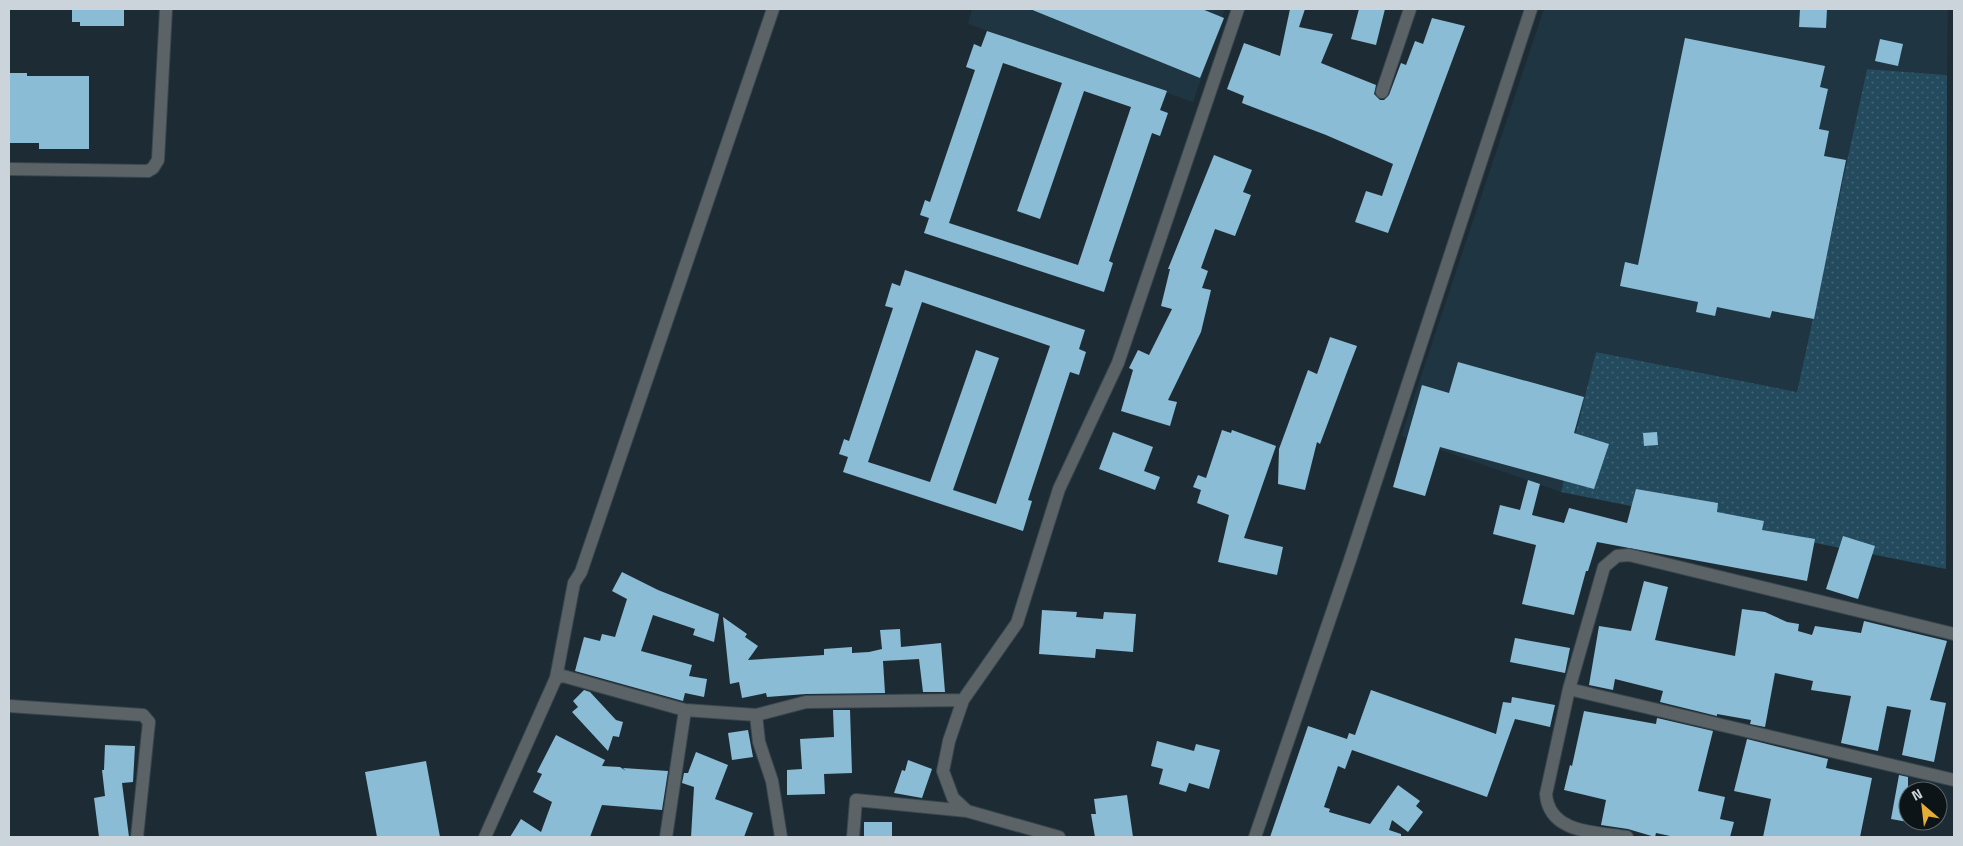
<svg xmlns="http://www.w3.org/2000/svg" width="1963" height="846" viewBox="0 0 1963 846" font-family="'Titillium Web',sans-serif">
  <defs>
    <pattern id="grass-dots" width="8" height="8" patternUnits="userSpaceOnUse" patternTransform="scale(1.25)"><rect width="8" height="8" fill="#234a5d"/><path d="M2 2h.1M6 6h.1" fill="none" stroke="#426374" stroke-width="1.8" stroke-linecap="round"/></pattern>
  </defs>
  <rect width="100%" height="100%" fill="#1d2c34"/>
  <!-- built -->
  <path fill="#1f3541" d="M 972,9 L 1225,9 L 1193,102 L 968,24 Z
    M 1544,9 L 1948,9 L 1947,75 L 1867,69 L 1797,392 L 1596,352 L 1561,492 L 1401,436 Z"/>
  <!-- grass -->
  <path fill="url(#grass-dots)" d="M 1867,69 L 1947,75 L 1946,569 L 1561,492 L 1596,352 L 1797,392 Z"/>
  <!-- building -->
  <path fill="#8abcd6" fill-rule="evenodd" d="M 72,9 L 124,9 L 124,26 L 80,26 L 80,22 L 72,22 Z
    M 1030,9 L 1202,9 L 1224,18 L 1200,78 Z
    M 1290,9 L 1305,9 L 1299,27 L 1333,34 L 1321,63 L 1376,85 L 1374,94 L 1380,100 L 1384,100 L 1389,95 L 1401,63 L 1406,65 L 1415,41 L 1423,44 L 1432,18 L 1465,26 L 1388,233 L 1355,222 L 1366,191 L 1382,196 L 1393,164 L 1326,135 L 1242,103 L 1244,96 L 1227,89 L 1244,43 L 1280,56 Z
    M 1359,9 L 1385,9 L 1376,45 L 1351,39 Z
    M 1800,9 L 1827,9 L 1826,28 L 1799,27 Z
    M 987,31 L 1167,91 L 1160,110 L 1168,113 L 1160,136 L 1152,133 L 1109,261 L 1113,263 L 1104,292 L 924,233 L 929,218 L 920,215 L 925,200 L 930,202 L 975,70 L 966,67 L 974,44 L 981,47 ZM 1003,63 L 1062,83 L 1017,211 L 1040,219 L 1084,91 L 1131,107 L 1078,265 L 949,223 Z
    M 1685,38 L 1825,66 L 1820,87 L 1828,89 L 1819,129 L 1829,131 L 1824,156 L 1846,160 L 1814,319 L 1772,311 L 1770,318 L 1717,307 L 1715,316 L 1696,312 L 1698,302 L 1620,286 L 1625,262 L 1638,265 Z
    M 1880,39 L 1903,44 L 1898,66 L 1875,61 Z
    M 9,73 L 27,73 L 27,76 L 89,76 L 89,149 L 39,149 L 39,143 L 9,143 Z
    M 1214,155 L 1252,170 L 1243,192 L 1251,195 L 1235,236 L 1215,229 L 1201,268 L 1208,271 L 1202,288 L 1211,290 L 1201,332 L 1168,400 L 1177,402 L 1170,426 L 1121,411 L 1133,370 L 1129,368 L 1138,350 L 1149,355 L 1172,309 L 1161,306 L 1170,269 L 1168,269 Z
    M 905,270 L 1085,330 L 1079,349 L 1086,352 L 1079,375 L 1070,372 L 1028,500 L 1032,501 L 1023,531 L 843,472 L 848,457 L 839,454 L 844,439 L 849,441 L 893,308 L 885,306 L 892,283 L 900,286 ZM 922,302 L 1050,346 L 996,504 L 953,490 L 999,358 L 976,350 L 930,482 L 868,462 Z
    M 1330,337 L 1357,346 L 1347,372 L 1320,444 L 1317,442 L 1305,490 L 1278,484 L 1279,449 L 1308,370 L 1317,374 Z
    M 1458,362 L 1584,397 L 1574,433 L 1609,444 L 1594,489 L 1440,447 L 1425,496 L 1393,487 L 1422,385 L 1449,393 Z
    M 1222,430 L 1231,433 L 1232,430 L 1276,446 L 1244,538 L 1283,547 L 1277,575 L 1218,562 L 1229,515 L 1197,503 L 1201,490 L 1193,487 L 1198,475 L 1206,478 Z
    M 1113,432 L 1153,447 L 1144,471 L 1160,477 L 1155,490 L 1099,469 Z
    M 1657,432 L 1658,445 L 1644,446 L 1643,433 Z
    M 1528,480 L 1540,484 L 1532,515 L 1564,523 L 1569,508 L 1627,523 L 1636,489 L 1718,503 L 1717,512 L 1764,521 L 1762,530 L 1815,539 L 1807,581 L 1597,542 L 1588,571 L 1586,571 L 1574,615 L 1522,604 L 1536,545 L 1493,534 L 1500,505 L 1520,510 Z
    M 1843,536 L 1875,546 L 1858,599 L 1826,589 Z
    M 622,572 L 658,590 L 719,614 L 714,642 L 693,635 L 695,629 L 653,615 L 641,651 L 692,665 L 689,676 L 707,679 L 704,697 L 685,693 L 683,701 L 575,671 L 584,637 L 600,641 L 602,634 L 615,637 L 627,599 L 612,591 Z
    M 1644,581 L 1668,587 L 1655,640 L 1735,656 L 1742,609 L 1765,612 L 1787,622 L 1799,624 L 1798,631 L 1812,635 L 1815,626 L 1861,633 L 1864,621 L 1947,641 L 1930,700 L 1946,703 L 1934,762 L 1902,755 L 1911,710 L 1887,706 L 1878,751 L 1841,743 L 1851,696 L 1811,690 L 1813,681 L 1775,673 L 1765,727 L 1750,724 L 1751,720 L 1717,714 L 1717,716 L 1660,702 L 1663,691 L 1615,679 L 1613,690 L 1589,685 L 1599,626 L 1631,631 Z
    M 1042,610 L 1077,612 L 1076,617 L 1103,619 L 1104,612 L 1136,614 L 1133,652 L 1096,649 L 1095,658 L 1039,654 Z
    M 723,617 L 747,634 L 745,637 L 758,646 L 748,660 L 824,655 L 824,649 L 852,647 L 852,653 L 869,652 L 882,649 L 880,630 L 900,629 L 901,647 L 941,643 L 945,692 L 923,692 L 919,659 L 883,661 L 885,693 L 806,694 L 767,697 L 766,693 L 742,698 L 739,682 L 730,684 Z
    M 1515,638 L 1570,648 L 1565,673 L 1510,662 Z
    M 584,690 L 590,692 L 616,720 L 623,722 L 619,737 L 613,736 L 608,751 L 572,712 L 578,707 L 573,701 Z
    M 1371,690 L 1496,734 L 1503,702 L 1511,703 L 1512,697 L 1555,705 L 1550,727 L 1515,719 L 1487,797 L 1352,750 L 1345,769 L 1338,766 L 1324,807 L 1330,809 L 1329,812 L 1370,824 L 1398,785 L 1420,801 L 1416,806 L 1423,812 L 1408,832 L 1392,820 L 1389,830 L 1401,834 L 1401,837 L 1270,837 L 1308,726 L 1347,739 L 1349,733 L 1355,735 Z
    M 833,710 L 850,710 L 852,773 L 824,774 L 825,794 L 787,795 L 787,770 L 802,769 L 800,739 L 834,737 Z
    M 1584,711 L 1656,724 L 1657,718 L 1713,731 L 1698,791 L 1725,797 L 1720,819 L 1734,822 L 1730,837 L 1675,837 L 1656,833 L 1655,837 L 1628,829 L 1601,825 L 1606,800 L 1564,790 L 1570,765 L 1572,766 Z
    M 748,730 L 753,757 L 732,760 L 728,733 Z
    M 556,735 L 605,760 L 602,766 L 620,767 L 626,771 L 623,768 L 668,771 L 662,810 L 602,805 L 590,837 L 510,837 L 521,819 L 541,832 L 552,802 L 533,792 L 542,774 L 537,772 Z
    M 1747,739 L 1828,759 L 1826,768 L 1872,778 L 1860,837 L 1763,837 L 1771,799 L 1734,791 Z
    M 1157,741 L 1194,751 L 1196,744 L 1220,750 L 1209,789 L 1189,783 L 1186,792 L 1159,784 L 1163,769 L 1151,766 Z
    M 105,745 L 135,746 L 133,782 L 122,783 L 129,837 L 99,837 L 94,798 L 105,796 L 102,770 L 104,770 Z
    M 696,752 L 728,765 L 715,799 L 753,813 L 744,837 L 691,837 L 694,787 L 682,783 L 684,773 L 688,773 Z
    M 908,760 L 932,769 L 922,798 L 894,793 L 902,770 L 905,771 Z
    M 426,761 L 440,837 L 377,837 L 365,772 Z
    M 1899,775 L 1908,777 L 1908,822 L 1891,819 Z
    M 1127,795 L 1133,837 L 1095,837 L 1091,814 L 1096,814 L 1094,799 Z
    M 864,822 L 892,822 L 892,837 L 864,837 Z"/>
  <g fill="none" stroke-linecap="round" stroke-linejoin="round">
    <defs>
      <path id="street" d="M 1382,92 L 1410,9
        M 9,169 L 148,171 L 153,168 L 158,160 L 166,9
        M 556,678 L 574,583 L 581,572 L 773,9
        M 1569,689 L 1954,780
        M 9,706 L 143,715 L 149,722 L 137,837
        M 485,837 L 556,678 L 563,676 L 685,710 L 756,715
        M 666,837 L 685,710
        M 781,837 L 772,781 L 759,742 L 756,715 L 806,702 L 963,700
        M 853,837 L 856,800 L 967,811
        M 1059,837 L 967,811 L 953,798 L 943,771 L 949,741 L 963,700 L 1017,623 L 1059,489 L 1118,363 L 1238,9
        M 1255,837 L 1350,560 L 1531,9
        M 1627,837 C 1597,832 1549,834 1546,794 L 1569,689 L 1604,567 L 1617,556 L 1629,555 L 1954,634"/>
    </defs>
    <!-- street casing -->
    <use href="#street" stroke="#39474f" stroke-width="14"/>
    <!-- street -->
    <use href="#street" stroke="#5b6367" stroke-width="12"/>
  </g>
  <!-- border -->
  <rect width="1963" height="846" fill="none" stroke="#cbd4da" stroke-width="20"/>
  <!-- north arrow -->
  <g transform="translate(1923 806) rotate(332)"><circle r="24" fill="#0d1417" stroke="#596165"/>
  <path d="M0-4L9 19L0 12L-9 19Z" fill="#e6ad36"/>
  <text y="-8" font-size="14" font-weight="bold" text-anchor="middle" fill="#cbd4da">N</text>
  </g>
</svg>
